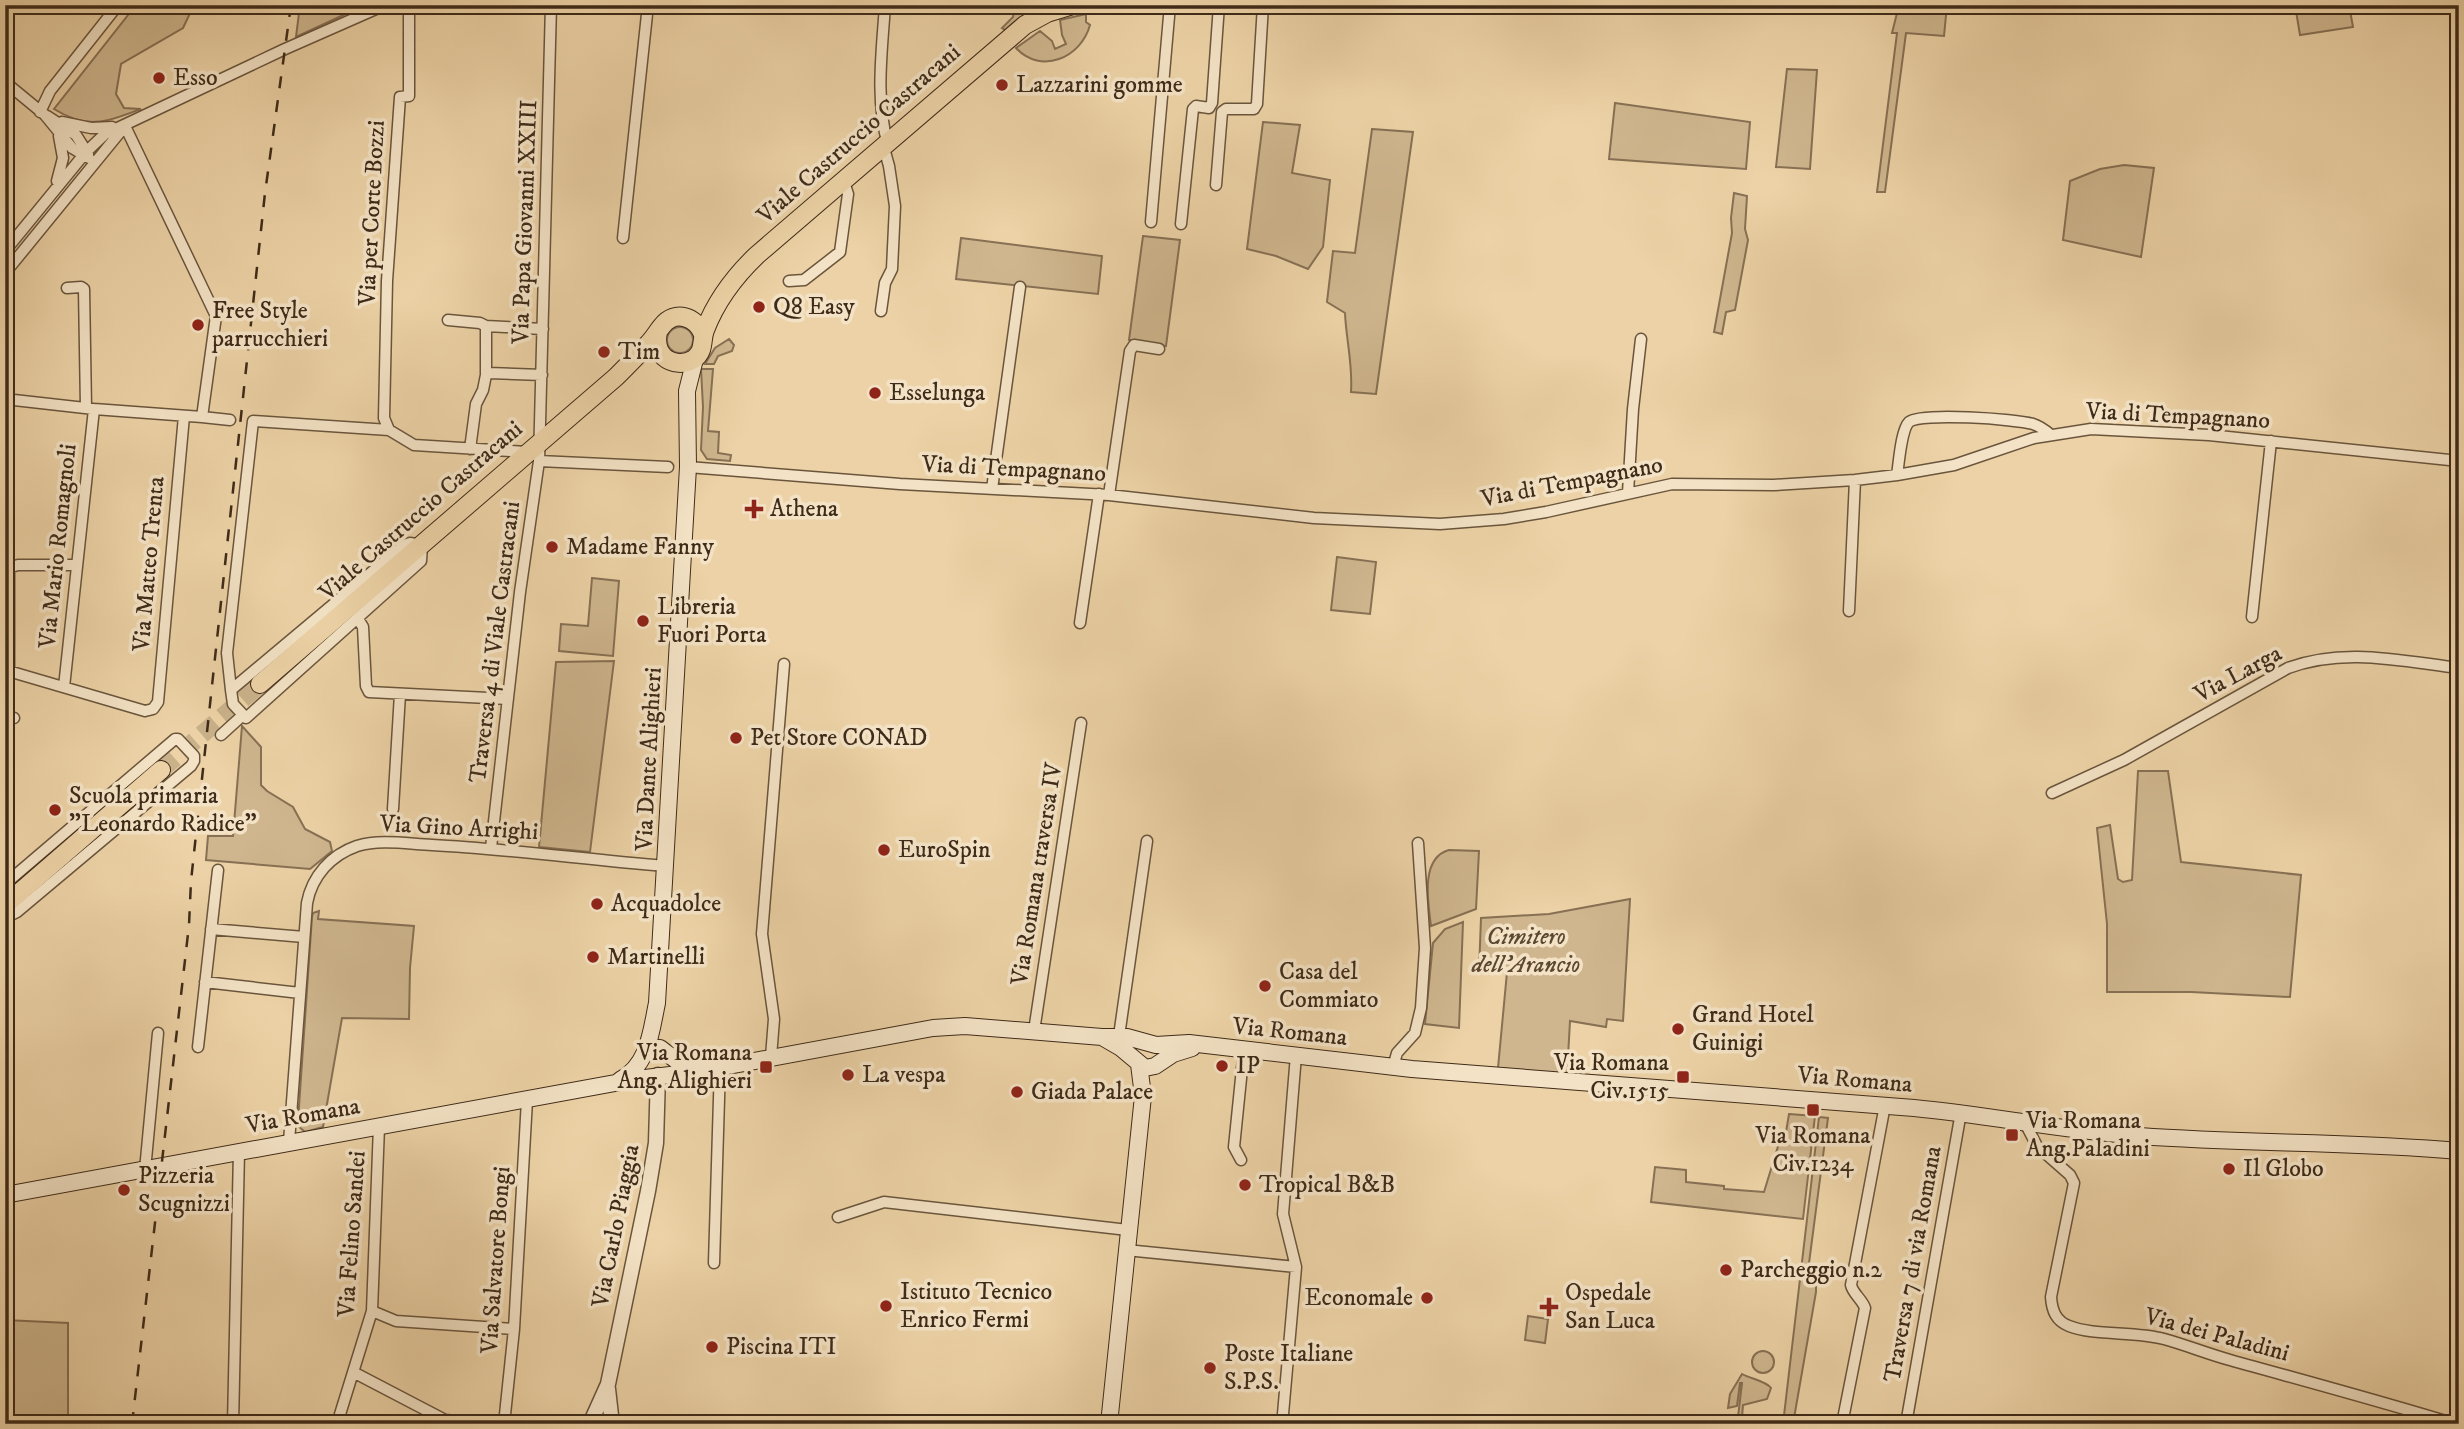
<svg xmlns="http://www.w3.org/2000/svg" width="2464" height="1429" viewBox="0 0 2464 1429" font-family="'IM FELL DW Pica',serif">
  <rect width="100%" height="100%" fill="#ecd2a6"/>
  <filter id="stains"><feTurbulence type="fractalNoise" baseFrequency=".00286" numOctaves="4"/><feColorMatrix values="0 0 0 0 .2 0 0 0 0 .09 0 0 0 0 .02 0 0 0 .5 -.17"/></filter>
  <radialGradient id="worn" r=".72"><stop offset=".6" stop-color="#630" stop-opacity="0"/><stop offset="1" stop-color="#630" stop-opacity=".3"/></radialGradient>
  <!-- green -->
  <path fill="#cfb68e" stroke="#877054" stroke-width="2" d="M 136,5 L 194,5 L 183,28 L 121,64 L 116,94 L 124,108 L 141,109 C 106,122 88,130 54,109 Z
    M 300,5 L 365,5 L 296,37 Z
    M 1015,5 L 1043,5 L 1019,18 L 1005,30 L 1002,28 L 1013,17 Z
    M 1899,5 L 1947,5 L 1944,36 L 1906,33 L 1885,192 L 1877,192 L 1897,33 L 1892,33 Z
    M 2295,5 L 2349,5 L 2353,27 L 2300,35 Z
    M 1086,14 L 1086,22 L 1090,25 C 1081,58 1041,75 1016,48 L 1040,31 L 1052,41 L 1055,49 L 1066,44 L 1062,35 L 1060,20 Z
    M 1787,69 L 1817,70 L 1810,169 L 1776,167 Z
    M 1615,103 L 1750,122 L 1746,169 L 1609,159 Z
    M 1263,122 L 1300,125 L 1292,173 L 1330,180 L 1323,247 L 1308,269 L 1276,256 L 1247,249 Z
    M 1372,129 L 1413,132 L 1376,394 L 1351,392 C 1353,365 1346,339 1345,313 L 1327,302 L 1333,251 L 1355,253 Z
    M 2124,165 L 2154,168 L 2141,257 L 2063,240 L 2070,181 L 2100,169 Z
    M 1734,193 L 1747,196 L 1745,229 L 1748,240 L 1735,310 L 1726,312 L 1722,334 L 1714,332 L 1732,233 L 1731,218 Z
    M 1143,236 L 1180,240 L 1166,346 L 1129,340 Z
    M 961,238 L 1102,256 L 1098,294 L 956,279 Z
    M667 340a13 13 0 1 1 26 0a13 13 0 1 1-26 0Z
    M 729,339 L 734,345 L 732,351 L 718,356 L 714,364 L 705,364 L 715,348 Z
    M 701,369 L 713,369 L 708,431 L 719,432 L 718,453 L 731,455 L 730,461 L 707,459 L 701,450 L 703,407 Z
    M 1337,557 L 1376,562 L 1370,614 L 1331,610 Z
    M 592,578 L 619,581 L 613,656 L 559,651 L 561,624 L 588,626 Z
    M 614,661 L 590,852 L 539,847 L 556,662 Z
    M 242,726 L 261,747 L 261,785 L 267,791 L 293,807 L 305,829 L 330,842 L 332,851 L 310,869 L 206,860 L 208,836 L 233,836 Z
    M 2138,771 L 2168,771 L 2181,862 L 2301,875 L 2290,997 L 2191,992 L 2107,992 L 2107,924 L 2097,828 L 2110,825 L 2118,879 L 2123,882 L 2132,880 Z
    M 1449,850 L 1479,851 L 1476,909 L 1431,926 C 1428,902 1420,858 1449,850 Z
    M 1630,899 L 1623,1021 L 1607,1019 L 1606,1027 L 1570,1021 L 1567,1075 L 1498,1068 L 1507,972 L 1479,971 L 1481,918 L 1549,914 Z
    M 319,911 L 318,919 L 414,926 L 410,968 L 409,1019 L 342,1018 L 323,1127 L 305,1132 L 298,1126 L 298,1121 L 312,917 L 313,913 Z
    M 1463,922 L 1459,1028 L 1425,1024 L 1433,943 L 1445,929 Z
    M 1789,1114 L 1815,1116 L 1803,1219 L 1651,1202 L 1655,1167 L 1686,1170 L 1686,1182 L 1724,1186 L 1724,1189 L 1764,1192 L 1779,1143 L 1785,1138 Z
    M 1819,1117 L 1828,1118 L 1809,1263 L 1810,1275 L 1816,1277 L 1816,1292 L 1793,1424 L 1783,1424 Z
    M 1528,1316 L 1548,1319 L 1545,1343 L 1525,1340 Z
    M 5,1320 L 68,1323 L 68,1424 L 5,1424 Z
    M1752 1362a11 11 0 1 1 22 0a11 11 0 1 1-22 0Z
    M 1742,1374 C 1751,1379 1766,1381 1771,1388 L 1767,1399 L 1743,1405 L 1742,1417 L 1738,1417 L 1742,1383 L 1740,1383 L 1737,1406 L 1728,1408 L 1730,1394 Z"/>
  <g fill="none" stroke-linecap="round" stroke-linejoin="round">
    <!-- primary-tunnel -->
    <path stroke="#c9b18a" stroke-width="18" stroke-dasharray="18 9" stroke-linecap="butt" d="M 161,770 L 260,684"/>
    <defs>
      <path id="minor" d="M 885,5 C 882,51 875,100 888,145
        M 5,82 L 45,115 L 72,148 L 89,158
        M 40,112 L 50,91 L 118,5
        M 47,116 L 76,135 L 88,154
        M 62,122 L 91,128 L 112,127
        M 57,181 L 63,158 L 59,136
        M 1216,185 L 1222,112 L 1226,109 L 1254,109 L 1257,104 L 1263,5
        M 1151,222 L 1170,5
        M 1181,224 L 1193,109 L 1196,106 L 1209,108 L 1212,103 L 1219,5
        M 623,238 L 648,5
        M 5,251 L 86,152 L 105,134 L 285,49 L 385,5
        M 5,273 L 125,126
        M 789,281 L 804,280 L 840,252 L 848,194 L 844,182
        M 67,288 L 81,287 L 84,289 L 86,408
        M 881,311 L 885,283 L 892,269 L 895,206 L 889,166 L 884,148
        M 448,320 L 480,323 L 486,326
        M 486,375 L 486,326 L 543,329
        M 5,399 L 94,409 L 202,417 L 216,316 L 125,126
        M 202,417 L 230,420
        M 389,430 L 384,418 L 387,281 L 400,97 L 409,96 L 409,5
        M 470,449 L 476,404 L 483,390 L 486,375 L 489,373 L 542,375
        M 539,461 L 668,467
        M 688,467 L 900,484 L 1109,495 L 1314,518 L 1440,524 L 1504,519 L 1546,512 L 1672,484 L 1774,485 L 1855,480 L 1897,475 L 1954,465 L 2034,438 L 2091,429 L 2209,435 L 2459,461
        M 1897,475 C 1899,463 1901,430 1909,422 C 1920,412 2016,419 2033,424 C 2040,426 2045,430 2051,435
        M 992,489 L 1020,287
        M 1628,493 L 1633,409 L 1641,339
        M 1109,495 L 1130,351 L 1134,345 L 1159,349
        M 410,543 L 422,545 L 421,561 L 246,718 L 233,704 L 231,690 L 404,545 Z
        M 1849,611 L 1855,480
        M 2252,617 L 2271,441
        M 358,619 L 363,627 L 366,686 L 369,692 L 508,699
        M 1080,623 L 1099,494
        M 5,670 L 145,711 L 153,709 L 158,702 L 184,416
        M 9,671 L 9,572 L 11,567 L 18,565 L 77,565
        M 64,687 L 94,409
        M 231,690 L 227,653 L 253,421 L 389,430 L 414,445 L 526,452
        M 5,717 L 14,718
        M 221,735 L 243,715
        M 2052,793 L 2124,760 L 2288,668 C 2344,647 2401,661 2459,668
        M 393,809 L 400,694
        M 491,848 L 520,592 L 539,461 L 551,5
        M 5,884 L 175,739 L 178,739 L 194,756 L 194,761 L 191,766 L 17,912 L 13,914 L 5,912
        M 211,929 L 304,937
        M 205,982 L 300,993
        M 1034,1031 L 1081,723
        M 1119,1036 L 1147,841
        M 198,1047 L 218,870
        M 771,1057 L 774,1019 L 762,934 L 784,664
        M 1393,1067 L 1397,1053 L 1415,1033 L 1421,1008 L 1425,948 L 1418,843
        M 2025,1123 L 2037,1146 L 2070,1175 L 2074,1183 L 2051,1297 C 2052,1311 2056,1321 2069,1326 C 2094,1336 2135,1331 2164,1339 C 2186,1345 2208,1354 2230,1360 C 2305,1381 2380,1401 2455,1424
        M 289,1142 L 307,903 C 312,876 331,855 357,846 C 380,839 408,844 432,845 C 511,849 588,860 666,866
        M 1241,1160 L 1234,1147 L 1244,1049
        M 145,1170 L 158,1033
        M 838,1217 L 884,1202 L 1128,1230
        M 1126,1250 L 1296,1267
        M 714,1263 L 720,1066
        M 372,1311 L 396,1321 L 514,1329
        M 353,1372 L 445,1420 L 492,1424
        M 1283,1414 L 1296,1267 L 1283,1214 L 1296,1055
        M 233,1424 L 239,1151
        M 337,1424 L 372,1311 L 379,1126
        M 504,1424 L 514,1329 L 527,1100
        M 1842,1424 L 1865,1308 C 1862,1299 1853,1294 1851,1285 L 1885,1105
        M 1906,1424 L 1961,1112"/>
      <path id="tertiary" d="M 608,1389 L 612,1424
        M 590,1424 L 608,1384 L 648,1191 L 656,1143 L 658,1075"/>
      <path id="secondary" d="M 1102,1037 L 1121,1048 L 1145,1068 L 1155,1066 L 1173,1054 L 1192,1048
        M 647,1050 L 660,1048 L 681,1064 L 697,1068
        M 620,1080 C 649,1065 651,1031 657,1003 L 688,467 L 687,391 L 695,359
        M 5,1195 L 637,1079 L 695,1072 L 933,1028 L 965,1026 L 1102,1037 L 1127,1037 L 1156,1045 L 1189,1043 L 1412,1069 L 1914,1108 C 1989,1115 2064,1131 2140,1136 C 2246,1144 2353,1141 2459,1151
        M 1109,1424 L 1143,1096 L 1139,1064"/>
      <path id="primary" d="M 658,332 C 656,341 657,350 664,357 C 672,364 685,365 694,359 C 705,351 701,340 705,330 C 716,301 735,276 757,255 L 1025,25 L 1047,13 L 1073,5
        M 260,684 L 616,377 C 627,366 638,355 648,344 C 654,338 657,332 662,326 C 675,309 696,317 703,334
        M 5,905 L 161,770"/>
    </defs>
    <!-- minor casing -->
    <use href="#minor" stroke="#6a553c" stroke-width="13"/>
    <!-- tertiary casing -->
    <use href="#tertiary" stroke="#6a553c" stroke-width="17"/>
    <!-- secondary casing -->
    <use href="#secondary" stroke="#3f2b19" stroke-width="18"/>
    <!-- primary casing -->
    <use href="#primary" stroke="#3f2b19" stroke-width="20"/>
    <!-- minor -->
    <use href="#minor" stroke="#f3e2c5" stroke-width="10"/>
    <!-- tertiary -->
    <use href="#tertiary" stroke="#f3e2c5" stroke-width="14"/>
    <!-- secondary -->
    <use href="#secondary" stroke="#f3e2c5" stroke-width="16"/>
    <!-- primary -->
    <use href="#primary" stroke="#ecd2a6" stroke-width="18"/>
    <!-- rail -->
    <path stroke="#3f2b19" stroke-width="2.5" stroke-dasharray="12 12" stroke-linecap="butt" d="M 132,1424 L 189,925 L 191,881 L 265,193 L 291,5"/>
  </g>
  <!-- markers -->
  <g fill="#8f2418" stroke="#f3e2c5" stroke-width="2.5">
    <circle cx="159" cy="78" r="7"/>
    <circle cx="1002" cy="85" r="7"/>
    <circle cx="759" cy="307" r="7"/>
    <circle cx="198" cy="325" r="7"/>
    <circle cx="604" cy="352" r="7"/>
    <circle cx="875" cy="393" r="7"/>
    <path d="M750.5 498.5h7v7h7v7h-7v7h-7v-7h-7v-7h7z"/>
    <circle cx="552" cy="547" r="7"/>
    <circle cx="643" cy="621" r="7"/>
    <circle cx="736" cy="738" r="7"/>
    <circle cx="55" cy="810" r="7"/>
    <circle cx="884" cy="850" r="7"/>
    <circle cx="597" cy="904" r="7"/>
    <circle cx="593" cy="957" r="7"/>
    <circle cx="1265" cy="986" r="7"/>
    <circle cx="1678" cy="1029" r="7"/>
    <circle cx="1222" cy="1066" r="7"/>
    <rect x="759" y="1060" width="14" height="14" rx="3.5"/>
    <circle cx="848" cy="1075" r="7"/>
    <rect x="1676" y="1070" width="14" height="14" rx="3.5"/>
    <circle cx="1017" cy="1092" r="7"/>
    <rect x="1806" y="1103" width="14" height="14" rx="3.5"/>
    <rect x="2005" y="1128" width="14" height="14" rx="3.5"/>
    <circle cx="2229" cy="1169" r="7"/>
    <circle cx="1245" cy="1185" r="7"/>
    <circle cx="124" cy="1190" r="7"/>
    <circle cx="1726" cy="1270" r="7"/>
    <circle cx="1427" cy="1298" r="7"/>
    <circle cx="886" cy="1306" r="7"/>
    <path d="M1545.5 1296.5h7v7h7v7h-7v7h-7v-7h-7v-7h7z"/>
    <circle cx="712" cy="1347" r="7"/>
    <circle cx="1210" cy="1368" r="7"/>
  </g>
  <g text-anchor="middle" dominant-baseline="central" stroke-width="7" stroke-linejoin="round" paint-order="stroke">
    <!-- poi labels -->
    <g font-size="24" fill="#3f2b19" stroke="#f3e2c5" text-anchor="start">
      <text x="173" y="78">Esso</text>
      <text x="1016" y="85">Lazzarini gomme</text>
      <text x="773" y="307">Q8 Easy</text>
      <text x="212" y="311">Free Style<tspan x="212" dy="28">parrucchieri</tspan></text>
      <text x="618" y="352">Tim</text>
      <text x="889" y="393">Esselunga</text>
      <text x="770" y="509">Athena</text>
      <text x="566" y="547">Madame Fanny</text>
      <text x="657" y="607">Libreria<tspan x="657" dy="28">Fuori Porta</tspan></text>
      <text x="750" y="738">Pet Store CONAD</text>
      <text x="69" y="796">Scuola primaria<tspan x="69" dy="28">"Leonardo Radice"</tspan></text>
      <text x="898" y="850">EuroSpin</text>
      <text x="611" y="904">Acquadolce</text>
      <text x="607" y="957">Martinelli</text>
      <text x="1279" y="972">Casa del<tspan x="1279" dy="28">Commiato</tspan></text>
      <text x="1692" y="1015">Grand Hotel<tspan x="1692" dy="28">Guinigi</tspan></text>
      <text x="752" y="1053" text-anchor="end">Via Romana<tspan x="752" dy="28">Ang. Alighieri</tspan></text>
      <text x="1669" y="1063" text-anchor="end">Via Romana<tspan x="1669" dy="28">Civ.1515</tspan></text>
      <text x="1236" y="1066">IP</text>
      <text x="862" y="1075">La vespa</text>
      <text x="1031" y="1092">Giada Palace</text>
      <text x="2026" y="1121">Via Romana<tspan x="2026" dy="28">Ang.Paladini</tspan></text>
      <text x="1813" y="1136" text-anchor="middle">Via Romana<tspan x="1813" dy="28">Civ.1234</tspan></text>
      <text x="2243" y="1169">Il Globo</text>
      <text x="138" y="1176">Pizzeria<tspan x="138" dy="28">Scugnizzi</tspan></text>
      <text x="1259" y="1185">Tropical B&amp;B</text>
      <text x="1740" y="1270">Parcheggio n.2</text>
      <text x="900" y="1292">Istituto Tecnico<tspan x="900" dy="28">Enrico Fermi</tspan></text>
      <text x="1565" y="1293">Ospedale<tspan x="1565" dy="28">San Luca</tspan></text>
      <text x="1413" y="1298" text-anchor="end">Economale</text>
      <text x="726" y="1347">Piscina ITI</text>
      <text x="1224" y="1354">Poste Italiane<tspan x="1224" dy="28">S.P.S.</tspan></text>
    </g>
    <!-- street labels -->
    <g font-size="24" fill="#3f2b19" stroke="#f3e2c5">
      <text transform="translate(859 134) rotate(-41)">Viale Castruccio Castracani</text>
      <text transform="translate(372 213) rotate(-87)">Via per Corte Bozzi</text>
      <text transform="translate(525 222) rotate(-88)">Via Papa Giovanni XXIII</text>
      <text transform="translate(2178 416) rotate(3)">Via di Tempagnano</text>
      <text transform="translate(1014 469) rotate(3)">Via di Tempagnano</text>
      <text transform="translate(1572 482) rotate(-11)">Via di Tempagnano</text>
      <text transform="translate(421 511) rotate(-41)">Viale Castruccio Castracani</text>
      <text transform="translate(58 546) rotate(-84)">Via Mario Romagnoli</text>
      <text transform="translate(149 564) rotate(-85)">Via Matteo Trenta</text>
      <text transform="translate(495 642) rotate(-83)">Traversa 4 di Viale Castracani</text>
      <text transform="translate(2238 674) rotate(-28)">Via Larga</text>
      <text transform="translate(649 759) rotate(-87)">Via Dante Alighieri</text>
      <text transform="translate(459 828) rotate(3)">Via Gino Arrighi</text>
      <text transform="translate(1037 874) rotate(-81)">Via Romana traversa IV</text>
      <text transform="translate(1290 1032) rotate(6)">Via Romana</text>
      <text transform="translate(1855 1080) rotate(5)">Via Romana</text>
      <text transform="translate(303 1116) rotate(-10)">Via Romana</text>
      <text transform="translate(616 1226) rotate(-79)">Via Carlo Piaggia</text>
      <text transform="translate(352 1234) rotate(-86)">Via Felino Sandei</text>
      <text transform="translate(496 1260) rotate(-86)">Via Salvatore Bongi</text>
      <text transform="translate(1913 1264) rotate(-80)">Traversa 7 di via Romana</text>
      <text transform="translate(2217 1335) rotate(15)">Via dei Paladini</text>
    </g>
    <!-- park labels -->
    <g font-size="24" font-style="italic" fill="#5c4730" stroke="#f3e2c5">
      <text x="1526" y="937">Cimitero<tspan x="1526" dy="28">dell'Arancio</tspan></text>
    </g>
  </g>
  <!-- margin -->
  <rect width="2464" height="1429" fill="none" stroke="#ecd2a6" stroke-width="28"/>
  <rect x="7" y="7" width="2450" height="1415" fill="none" stroke="#3f2b19" stroke-width="3.5"/>
  <rect x="14" y="14" width="2436" height="1401" fill="none" stroke="#3f2b19" stroke-width="2"/>
  <rect width="100%" height="100%" filter="url(#stains)"/>
  <rect width="100%" height="100%" fill="url(#worn)"/>
</svg>
